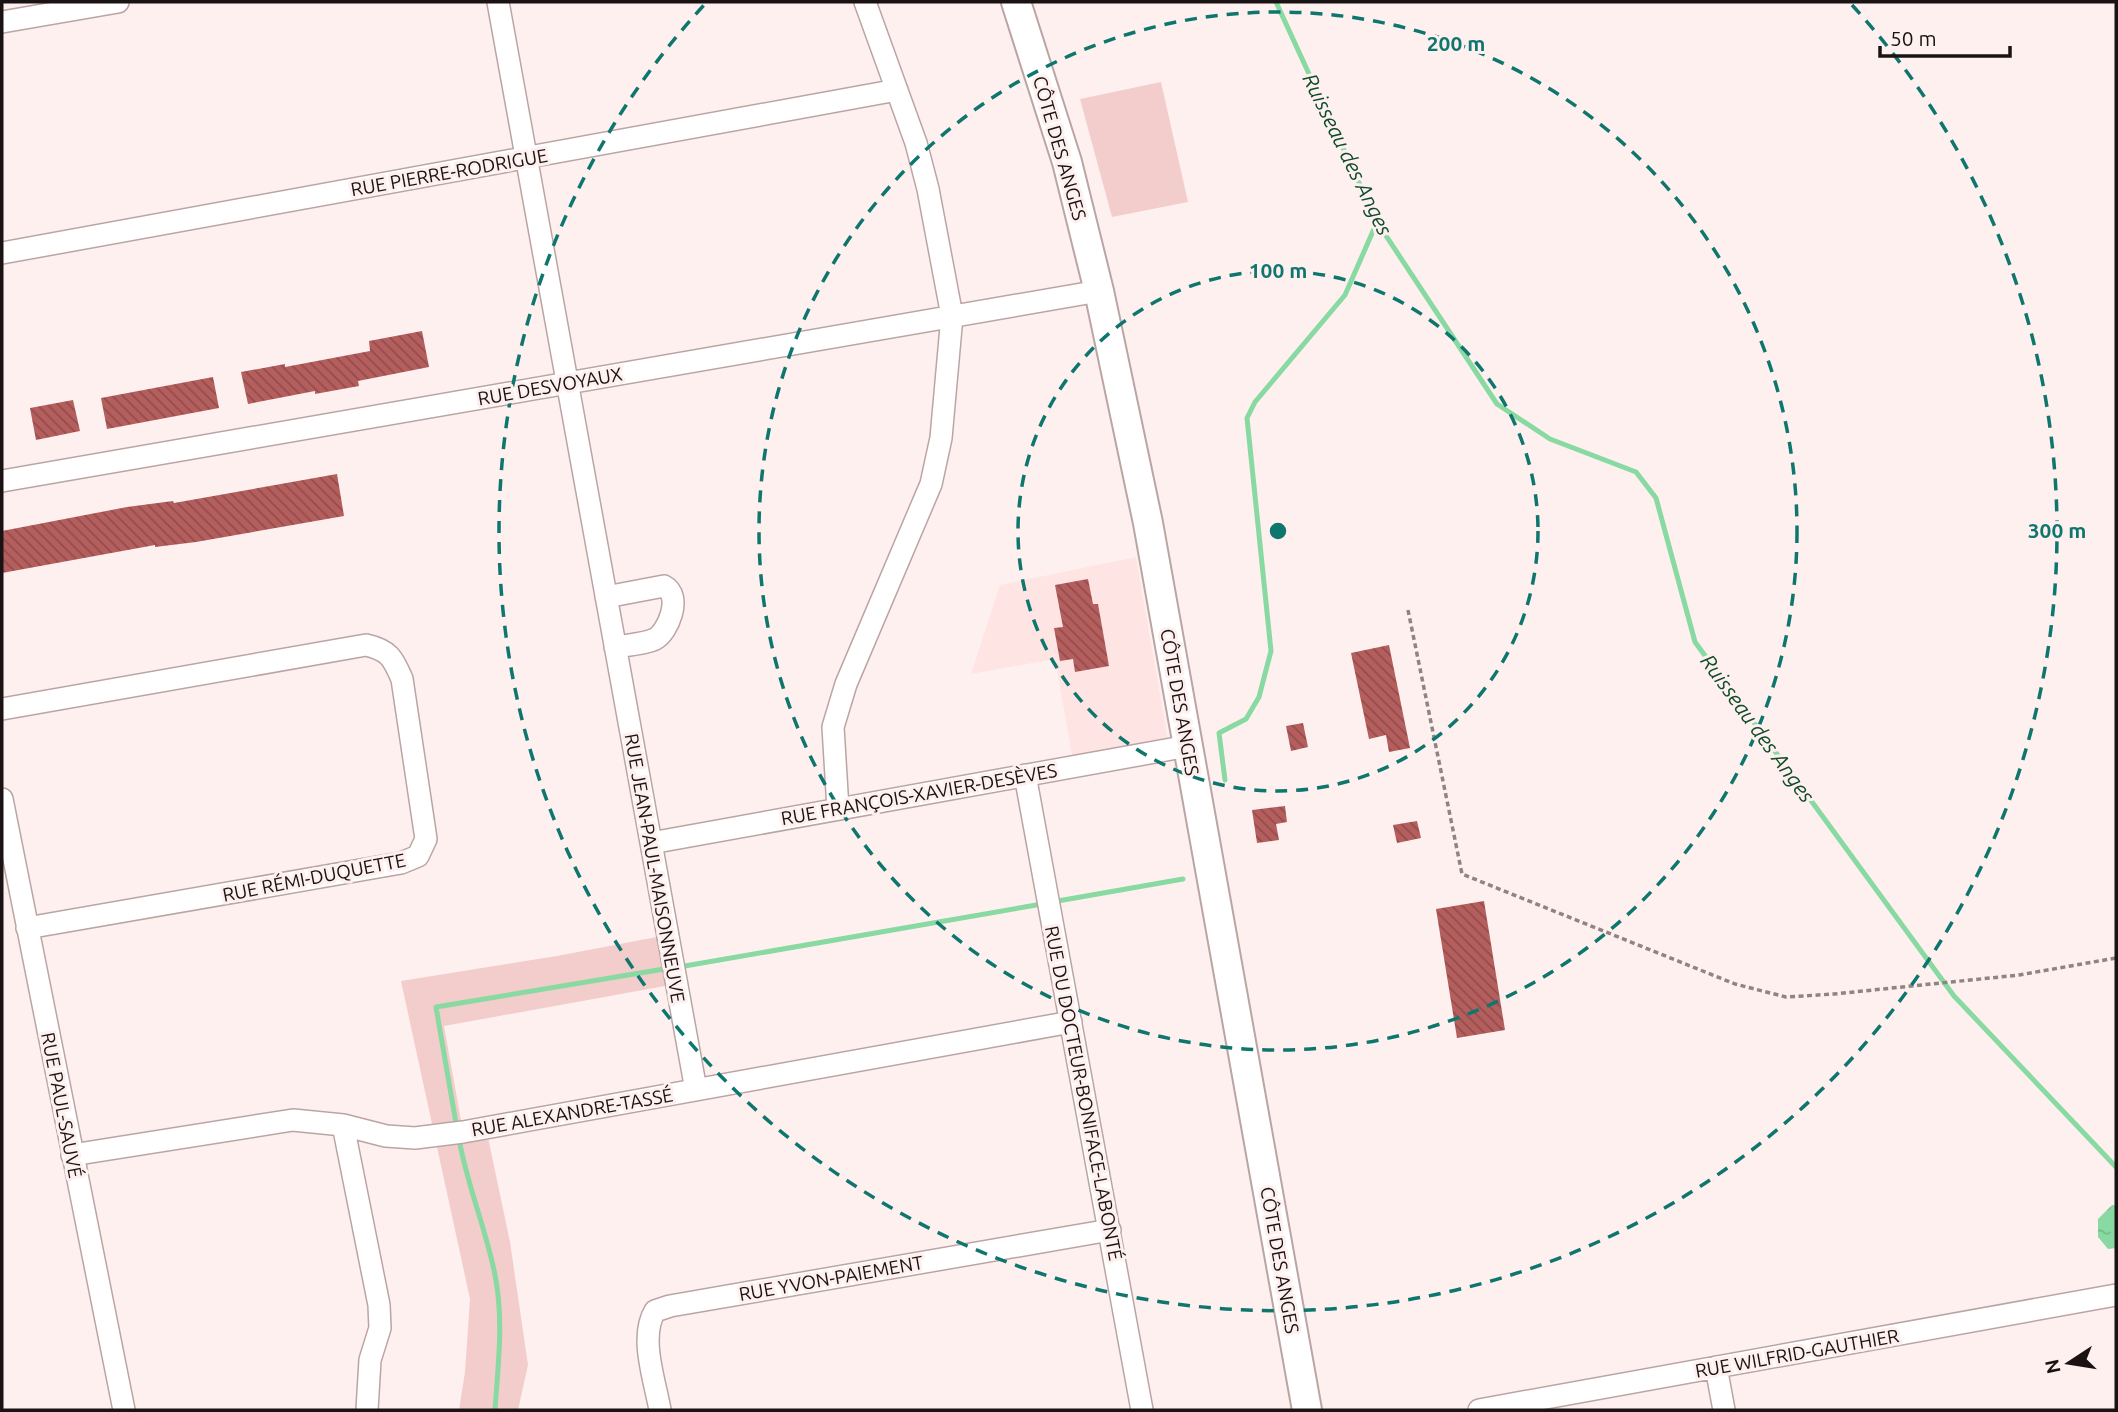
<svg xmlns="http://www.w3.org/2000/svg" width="2118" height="1412" viewBox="0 0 2118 1412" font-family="Ubuntu,sans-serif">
  <defs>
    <pattern id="water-ripples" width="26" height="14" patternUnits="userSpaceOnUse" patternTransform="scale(1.75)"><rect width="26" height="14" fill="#88d9a2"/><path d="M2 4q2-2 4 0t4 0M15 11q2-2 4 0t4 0" fill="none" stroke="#75b98b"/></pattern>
    <pattern id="building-back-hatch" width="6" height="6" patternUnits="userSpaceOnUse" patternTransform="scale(1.75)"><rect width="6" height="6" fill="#b55e5e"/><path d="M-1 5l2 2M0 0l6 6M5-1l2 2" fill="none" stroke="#924c4c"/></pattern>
  </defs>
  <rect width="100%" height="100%" fill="#fef0ef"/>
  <!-- built -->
  <path fill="#fee5e3" d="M 1136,557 L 1169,745 L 1074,766 L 1055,659 L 971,674 L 1000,585 Z"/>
  <!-- green -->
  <path fill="#f3cdcb" d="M 1161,82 L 1188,202 L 1112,217 L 1080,99 Z
    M 667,935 L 676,984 L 444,1026 L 463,1131 L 486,1128 L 510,1242 L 528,1365 L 518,1410 L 459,1410 L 465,1372 L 470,1299 L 401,981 L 557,956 Z"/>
  <!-- water -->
  <path fill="url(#water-ripples)" d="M 2112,1205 L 2116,1205 L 2116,1248 L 2108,1249 L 2098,1237 L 2098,1219 Z"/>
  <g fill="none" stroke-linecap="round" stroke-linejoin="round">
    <!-- stream -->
    <path stroke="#88d9a2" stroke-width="5" d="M 1276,2 L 1377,222 L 1497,404 L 1550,439 L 1636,472 L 1656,498 L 1695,642 L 1954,996 L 2116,1167
      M 1225,780 L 1219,733 L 1246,719 L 1259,697 L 1271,651 L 1247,418 L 1255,402 L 1345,295 L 1377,222
      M 1052,902 L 1183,879
      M 679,967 L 1042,904
      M 457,1129 L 436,1007 L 670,968
      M 459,1139 C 467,1185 486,1229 495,1275 C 504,1320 498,1365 495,1410"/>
  </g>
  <!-- building -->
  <path fill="url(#building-back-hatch)" d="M 422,331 L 429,367 L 358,381 L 359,386 L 315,394 L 315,391 L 248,404 L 241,372 L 285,364 L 285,367 L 370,351 L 369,341 Z
    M 213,377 L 219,408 L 107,429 L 101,398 Z
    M 73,400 L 80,431 L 36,440 L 30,408 Z
    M 337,474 L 344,516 L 196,542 L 155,547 L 155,545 L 2,573 L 2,531 L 127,507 L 173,501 L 174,503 Z
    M 1088,579 L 1093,604 L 1098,604 L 1109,666 L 1075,672 L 1073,659 L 1060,661 L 1054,628 L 1063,627 L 1055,585 Z
    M 1389,645 L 1410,748 L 1389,752 L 1386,735 L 1369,739 L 1351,653 Z
    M 1303,723 L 1308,747 L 1291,751 L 1286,726 Z
    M 1285,806 L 1287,822 L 1276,824 L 1279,840 L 1257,843 L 1252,810 Z
    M 1417,821 L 1421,838 L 1397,843 L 1393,825 Z
    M 1484,901 L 1505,1030 L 1457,1038 L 1436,909 Z"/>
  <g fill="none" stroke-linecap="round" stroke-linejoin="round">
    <defs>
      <path id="street" d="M 498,2 L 696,1090
        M 2,22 L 118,2
        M 2,253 L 897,90
        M 2,481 L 1099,291
        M 606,597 L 664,586 C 683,596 668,632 655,639 C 645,644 627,645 615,647
        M 2,709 L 366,645 C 389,650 393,658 402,679 L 426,839 L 418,856 L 401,863 L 27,928
        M 1025,775 L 1142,1410
        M 2,799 L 124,1410
        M 838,809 L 833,727 L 846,684 L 931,484 L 941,438 L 952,316 L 928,189 L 916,143 L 865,2
        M 651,843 L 1188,746
        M 343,1125 L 379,1305 L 380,1328 L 370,1360 L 367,1410
        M 72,1155 L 293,1120 L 343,1125 L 386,1136 L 415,1138 L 463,1132 L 1071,1022
        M 1716,1367 L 1724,1410
        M 660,1410 C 655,1381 639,1337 655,1311 L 670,1306 L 1110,1230
        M 1479,1410 L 2116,1295"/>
      <path id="secondary" d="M 1016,2 L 1067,162 L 1099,291 L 1148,523 L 1307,1410"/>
    </defs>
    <!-- street casing -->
    <use href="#street" stroke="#bba5a4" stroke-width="24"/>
    <!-- secondary casing -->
    <use href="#secondary" stroke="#bba5a4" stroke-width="32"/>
    <!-- path -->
    <path stroke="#8f8483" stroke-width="3.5" stroke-dasharray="5 3.5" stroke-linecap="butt" d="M 1408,610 L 1462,874 L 1735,984 L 1786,997 L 1834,994 L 2019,975 L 2116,958"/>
    <!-- street -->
    <use href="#street" stroke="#fff" stroke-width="21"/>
    <!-- secondary -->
    <use href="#secondary" stroke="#fff" stroke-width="28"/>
  </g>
  <!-- distance rings -->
  <g fill="none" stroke="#0f766e" stroke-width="3.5" stroke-dasharray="12 9">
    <circle cx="1278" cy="531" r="260"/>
    <circle cx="1278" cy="531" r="519"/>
    <path d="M1852 5A779 779 0 1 1 704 5"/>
  </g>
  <g text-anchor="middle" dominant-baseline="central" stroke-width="6" stroke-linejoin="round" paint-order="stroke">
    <!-- street labels -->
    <g font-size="19" fill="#1b1313" stroke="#fef0ef">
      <text transform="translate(1060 148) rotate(74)">CÔTE DES ANGES</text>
      <text transform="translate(449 172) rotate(-10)">RUE PIERRE-RODRIGUE</text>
      <text transform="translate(550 386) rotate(-10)">RUE DESVOYAUX</text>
      <text transform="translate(1180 702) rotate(80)">CÔTE DES ANGES</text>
      <text transform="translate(919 794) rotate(-10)">RUE FRANÇOIS-XAVIER-DESÈVES</text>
      <text transform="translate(655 868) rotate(80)">RUE JEAN-PAUL-MAISONNEUVE</text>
      <text transform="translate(314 877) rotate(-11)">RUE RÉMI-DUQUETTE</text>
      <text transform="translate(1084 1093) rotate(79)">RUE DU DOCTEUR-BONIFACE-LABONTÉ</text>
      <text transform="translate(62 1105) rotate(79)">RUE PAUL-SAUVÉ</text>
      <text transform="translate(572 1112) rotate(-10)">RUE ALEXANDRE-TASSÉ</text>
      <text transform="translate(1280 1260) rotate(80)">CÔTE DES ANGES</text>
      <text transform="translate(831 1278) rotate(-10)">RUE YVON-PAIEMENT</text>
      <text transform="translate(1797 1353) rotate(-10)">RUE WILFRID-GAUTHIER</text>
    </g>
    <!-- water labels -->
    <g font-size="21" font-style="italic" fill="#0e4c29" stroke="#fef0ef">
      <text transform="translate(1348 154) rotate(64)">Ruisseau des Anges</text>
      <text transform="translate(1758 728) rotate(54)">Ruisseau des Anges</text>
    </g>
  </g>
  <circle cx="1278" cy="531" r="10" fill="#0f766e" stroke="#fef0ef" stroke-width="3.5"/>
  <g font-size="21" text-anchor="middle" font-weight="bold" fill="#0f766e" stroke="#fef0ef" stroke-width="6" stroke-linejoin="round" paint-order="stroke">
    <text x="1456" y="51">200 m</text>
    <text x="1278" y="278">100 m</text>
    <text x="2057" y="538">300 m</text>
  </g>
  <!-- border -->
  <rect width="2118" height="1412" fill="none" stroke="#1b1313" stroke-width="7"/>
  <!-- north arrow -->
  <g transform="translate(2069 1363) rotate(258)" stroke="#fef0ef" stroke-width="5" paint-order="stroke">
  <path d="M0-5L12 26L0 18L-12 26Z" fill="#1b1313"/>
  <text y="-10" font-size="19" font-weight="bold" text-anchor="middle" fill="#1b1313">N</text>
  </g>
  <!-- scale -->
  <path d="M1880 46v10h130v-10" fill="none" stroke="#1b1313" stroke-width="3.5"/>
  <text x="1890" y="46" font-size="21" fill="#1b1313" stroke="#fef0ef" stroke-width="5" paint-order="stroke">50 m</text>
</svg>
